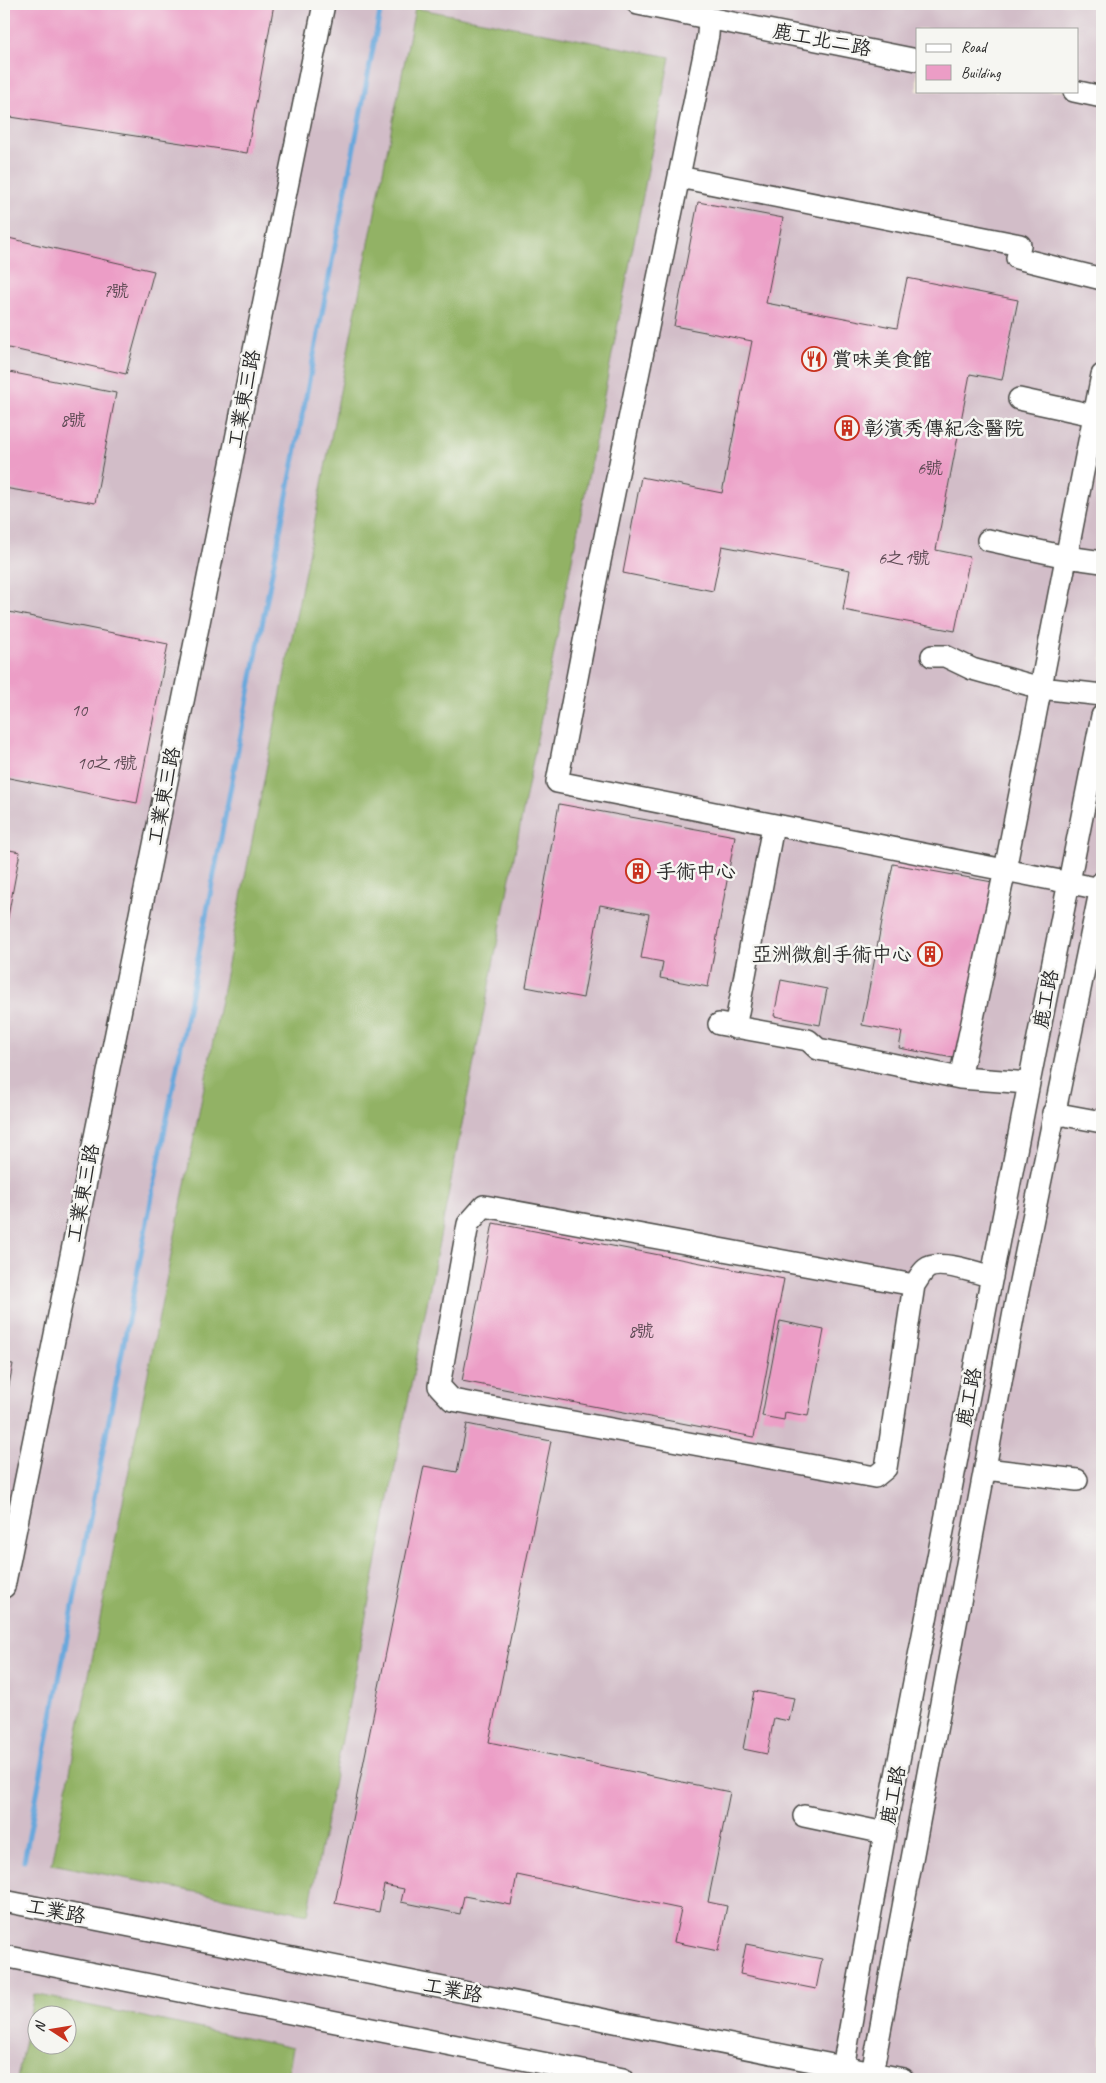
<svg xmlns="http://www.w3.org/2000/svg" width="1106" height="2083" viewBox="0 0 1106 2083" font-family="Caveat,'LXGW WenKai TC',sans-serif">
  <rect width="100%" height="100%" fill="#f6f6f2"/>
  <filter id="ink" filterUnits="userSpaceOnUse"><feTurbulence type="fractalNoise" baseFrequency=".02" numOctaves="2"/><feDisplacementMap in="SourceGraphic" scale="10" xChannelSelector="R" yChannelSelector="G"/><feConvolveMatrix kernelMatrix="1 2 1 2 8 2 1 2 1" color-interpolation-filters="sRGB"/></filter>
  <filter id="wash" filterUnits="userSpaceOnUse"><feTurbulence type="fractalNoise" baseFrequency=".0096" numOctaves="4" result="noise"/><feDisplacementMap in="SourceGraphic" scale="20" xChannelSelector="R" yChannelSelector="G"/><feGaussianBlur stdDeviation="1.12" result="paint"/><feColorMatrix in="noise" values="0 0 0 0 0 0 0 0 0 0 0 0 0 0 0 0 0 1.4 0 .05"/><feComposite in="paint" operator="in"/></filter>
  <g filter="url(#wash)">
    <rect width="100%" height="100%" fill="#f1ead6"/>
    <!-- industrial -->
    <path fill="#d2bdc8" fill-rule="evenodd" d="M 4,4 L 1102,4 L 1102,2079 L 4,2079 ZM 917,29 L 1077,29 L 1077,91 L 917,91 ZM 38,2016 L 68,2016 L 68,2046 L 38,2046 Z"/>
    <!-- forest -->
    <path fill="#92b265" stroke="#5e6e48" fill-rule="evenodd" d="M 415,8 L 670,57 L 308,1914 L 52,1864 Z
      M 34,1994 L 293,2048 L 287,2079 L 17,2079 ZM 38,2016 L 68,2016 L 68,2046 L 38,2046 Z"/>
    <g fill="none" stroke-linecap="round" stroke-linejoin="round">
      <!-- stream -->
      <path stroke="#69a8dc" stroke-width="5" d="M 24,1861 L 381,7"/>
    </g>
    <g id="blocks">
      <!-- building -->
      <path fill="#ec9dc6" d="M 4,4 L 274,4 L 247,153 L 4,116 Z
        M 698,202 L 783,218 L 766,303 L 897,328 L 907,278 L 1018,300 L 1002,380 L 970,374 L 936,550 L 970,557 L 955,631 L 843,610 L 850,570 L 722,546 L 713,591 L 623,573 L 641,477 L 722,493 L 752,341 L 674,326 Z
        M 4,237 L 154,271 L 126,374 L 4,347 Z
        M 4,371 L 116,393 L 95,503 L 4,488 Z
        M 4,611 L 168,644 L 137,803 L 4,777 Z
        M 559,804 L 735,836 L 708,987 L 660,978 L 663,962 L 641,958 L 649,914 L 600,905 L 583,998 L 526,987 Z
        M 4,849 L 20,852 L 5,933 L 4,933 Z
        M 893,864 L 998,883 L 964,1060 L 899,1048 L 902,1032 L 862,1025 Z
        M 781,980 L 827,989 L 820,1025 L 774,1016 Z
        M 493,1223 L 784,1279 L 754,1437 L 462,1381 Z
        M 780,1321 L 824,1330 L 808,1416 L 785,1412 L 784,1420 L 762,1416 Z
        M 4,1363 L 13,1364 L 5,1406 L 4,1405 Z
        M 467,1424 L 551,1441 L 489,1742 L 730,1792 L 708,1902 L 727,1906 L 718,1951 L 674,1942 L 681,1909 L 517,1875 L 511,1905 L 464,1896 L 460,1914 L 401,1902 L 404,1889 L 384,1885 L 379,1912 L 335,1903 L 424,1466 L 457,1472 Z
        M 754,1691 L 794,1698 L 789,1721 L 774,1718 L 767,1754 L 743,1749 Z
        M 746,1944 L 822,1959 L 816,1989 L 740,1974 Z"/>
    </g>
  </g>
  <g filter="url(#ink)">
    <use href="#blocks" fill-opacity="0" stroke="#494845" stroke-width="1"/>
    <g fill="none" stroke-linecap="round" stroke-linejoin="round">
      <defs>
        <path id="minor" d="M 638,4 L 917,60
          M 709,18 L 708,35 L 593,595 L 557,782 L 1101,889
          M 1074,91 L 1102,97
          M 679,177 L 1020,245 L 1017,258 L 1102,279
          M 1019,399 L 1102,417
          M 988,540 L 1067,557 L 1102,562
          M 932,656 L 945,656 L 972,669 L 1041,688 L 1102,695
          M 719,1024 L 808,1040 L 818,1049 L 960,1078 L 1029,1083
          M 735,1028 L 773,826
          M 960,1078 L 1005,870 L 1102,375
          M 1053,1113 L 1102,1122
          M 914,1285 L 886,1468 L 875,1477 L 452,1400 L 439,1386 L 468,1224 L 484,1206 L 914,1285 C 918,1280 921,1273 926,1269 C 938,1259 978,1273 992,1277
          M 986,1469 L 1077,1480
          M 4,1587 L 324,4
          M 804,1816 L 885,1833
          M 4,1901 L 903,2079
          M 4,1956 L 623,2079
          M 841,2079 L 885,1833 L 1029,1083 L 1102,716
          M 871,2079 L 1017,1296 L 1102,882"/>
      </defs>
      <!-- minor casing -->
      <use href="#minor" stroke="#494845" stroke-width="24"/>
      <!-- minor -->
      <use href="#minor" stroke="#fff" stroke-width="21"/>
    </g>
  </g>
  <!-- icons -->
  <defs>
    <symbol id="restaurant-ring" viewBox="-11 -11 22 22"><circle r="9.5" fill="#f6f6f2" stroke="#c8321e" stroke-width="1.5"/><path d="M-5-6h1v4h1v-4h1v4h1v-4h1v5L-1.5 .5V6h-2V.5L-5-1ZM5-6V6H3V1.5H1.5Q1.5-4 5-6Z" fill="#c8321e"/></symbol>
    <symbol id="building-ring" viewBox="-11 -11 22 22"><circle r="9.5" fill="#f6f6f2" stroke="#c8321e" stroke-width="1.5"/><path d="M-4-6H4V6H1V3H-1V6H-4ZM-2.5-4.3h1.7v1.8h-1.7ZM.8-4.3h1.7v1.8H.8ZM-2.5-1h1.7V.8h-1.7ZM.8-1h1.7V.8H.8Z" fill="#c8321e"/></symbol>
  </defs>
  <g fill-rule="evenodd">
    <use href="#restaurant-ring" x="800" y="345" width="28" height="28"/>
    <use href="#building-ring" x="833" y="414" width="28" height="28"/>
    <use href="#building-ring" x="624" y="857" width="28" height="28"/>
    <use href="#building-ring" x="916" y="940" width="28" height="28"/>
  </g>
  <g text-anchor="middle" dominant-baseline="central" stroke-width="5" stroke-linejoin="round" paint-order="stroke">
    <!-- number labels -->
    <g font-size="18" fill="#5b4852">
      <text x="116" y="291">7號</text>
      <text x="73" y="420">8號</text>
      <text x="930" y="468">6號</text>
      <text x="904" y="558">6之1號</text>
      <text x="79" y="710">10</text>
      <text x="107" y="763">10之1號</text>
      <text x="641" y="1331">8號</text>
    </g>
    <!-- street labels -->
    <g font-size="20" fill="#2b2b2b" stroke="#f6f6f2">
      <text transform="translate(822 40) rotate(11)">鹿工北二路</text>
      <text transform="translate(244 399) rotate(-79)">工業東三路</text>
      <text transform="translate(164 796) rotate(-79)">工業東三路</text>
      <text transform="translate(1046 999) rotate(-79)">鹿工路</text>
      <text transform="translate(83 1193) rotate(-79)">工業東三路</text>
      <text transform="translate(969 1397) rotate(-79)">鹿工路</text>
      <text transform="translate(893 1795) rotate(-79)">鹿工路</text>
      <text transform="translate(56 1911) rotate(11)">工業路</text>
      <text transform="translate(453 1990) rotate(11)">工業路</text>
    </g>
    <!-- poi labels -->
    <g font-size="20" fill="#2b2b2b" stroke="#f6f6f2" text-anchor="start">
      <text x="832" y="359">賞味美食館</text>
      <text x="864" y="428">彰濱秀傳紀念醫院</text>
      <text x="656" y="871">手術中心</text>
      <text x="912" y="954" text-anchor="end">亞洲微創手術中心</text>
    </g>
  </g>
  <!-- margin -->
  <rect width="1106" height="2083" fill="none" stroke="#f6f6f2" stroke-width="20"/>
  <!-- legend -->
  <rect x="916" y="28" width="162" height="65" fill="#f6f6f2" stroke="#a5a5a2"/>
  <rect x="926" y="44" width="25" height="8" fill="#ffffff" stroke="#a5a5a2"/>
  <text x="961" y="52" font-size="15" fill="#2b2b2b">Road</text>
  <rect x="926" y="65" width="25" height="15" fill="#ec9dc6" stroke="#a5a5a2"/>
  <text x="961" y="78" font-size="15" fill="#2b2b2b">Building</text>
  <!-- north arrow -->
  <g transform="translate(52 2030) rotate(282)"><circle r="24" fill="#f6f6f2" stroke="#a5a5a2"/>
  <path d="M0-4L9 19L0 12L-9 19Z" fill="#c8321e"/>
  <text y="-8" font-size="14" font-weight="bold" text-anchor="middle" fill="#2b2b2b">N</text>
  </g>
</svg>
